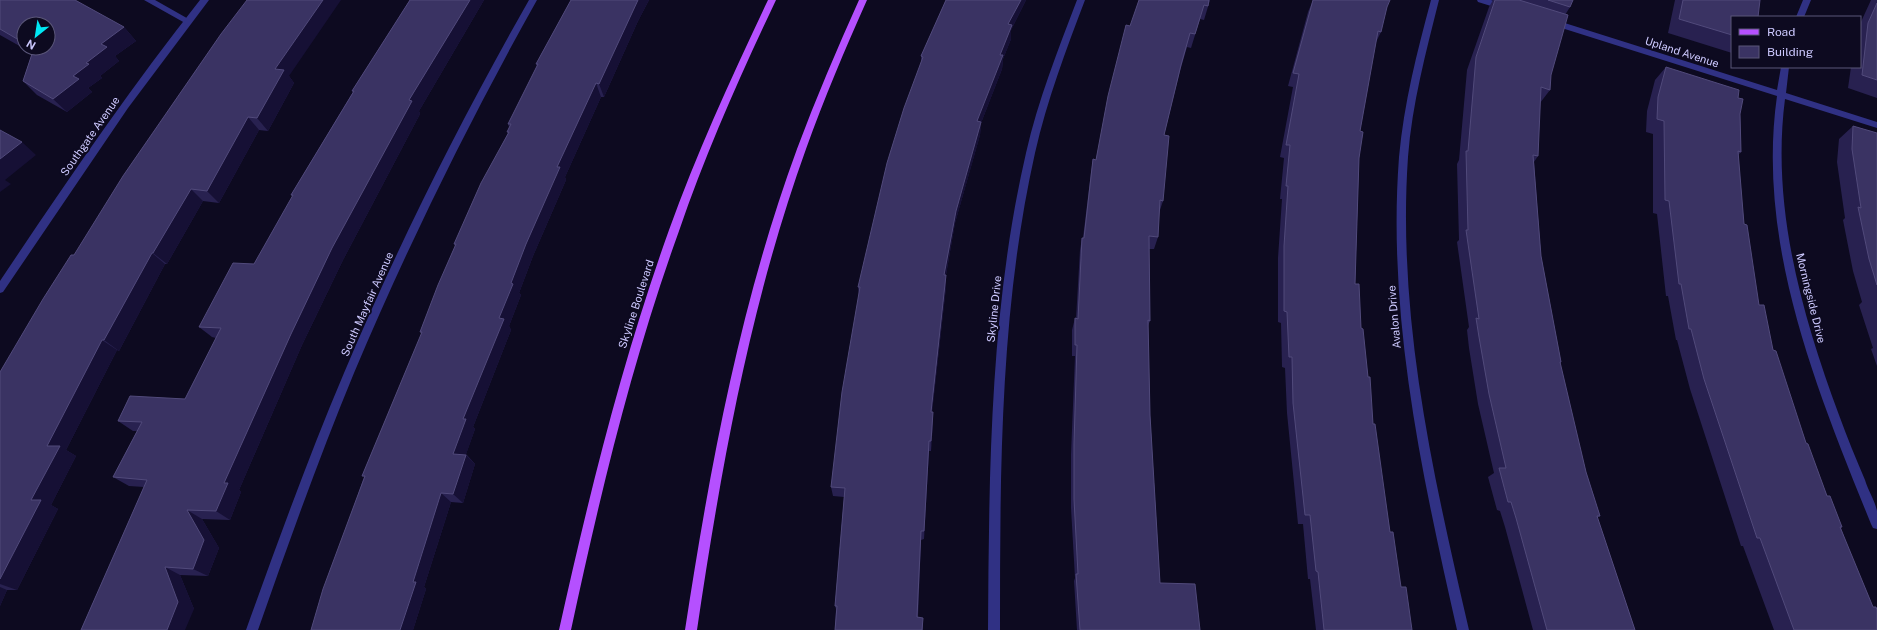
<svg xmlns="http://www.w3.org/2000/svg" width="1877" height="630" viewBox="0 0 1877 630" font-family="'Public Sans',sans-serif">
  <rect width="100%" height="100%" fill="#0d0a20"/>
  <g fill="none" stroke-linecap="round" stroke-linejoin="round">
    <!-- minor -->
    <path fill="#303184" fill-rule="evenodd" d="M 144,0 L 155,0 L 192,21 L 188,24 L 185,23 Z
      M 529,0 L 537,0 C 469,121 408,245 354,373 C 319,458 288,544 258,630 L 246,630 C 277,544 308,458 344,373 C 398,245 460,121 529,0 Z
      M 1077,0 L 1085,0 C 1066,50 1047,100 1035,153 C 1000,309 1000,470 1000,630 L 988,630 C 989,470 990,309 1026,153 C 1038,100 1058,50 1077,0 Z
      M 1431,0 L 1439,0 C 1426,52 1412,104 1408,157 C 1397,318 1433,475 1469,630 L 1457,630 C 1422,475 1387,317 1399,157 C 1404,103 1417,52 1431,0 Z
      M 1477,0 L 1491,0 L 1507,5 L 1508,7 L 1504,10 L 1478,2 Z
      M 1803,0 L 1811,0 L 1804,17 L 1796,17 Z
      M 1552,19 L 1777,90 L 1781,67 L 1789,67 L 1786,93 L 1877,122 L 1877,128 L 1785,99 C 1771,207 1802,315 1839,415 C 1847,437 1856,459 1865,480 C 1868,490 1875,501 1877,511 C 1877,517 1877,524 1877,529 L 1873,528 L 1871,524 C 1817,390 1756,244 1777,96 L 1549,24 L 1548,22 Z"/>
    <!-- tertiary -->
    <path fill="#303184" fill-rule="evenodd" d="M 200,0 L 209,0 L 128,108 L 3,292 L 0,293 L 0,281 C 64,185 129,90 200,0 Z"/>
    <!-- primary -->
    <path fill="#b550ff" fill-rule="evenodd" d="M 768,0 L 776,0 C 740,76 706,152 679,231 C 632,361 600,495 571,630 L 559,630 C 589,495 622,361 669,230 C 697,152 732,76 768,0 Z
      M 859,0 L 867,0 C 845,49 824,99 806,149 C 750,304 721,468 697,630 L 685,630 C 710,467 740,304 797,149 C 816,98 837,49 859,0 Z"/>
  </g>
  <!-- wall -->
  <path fill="#282150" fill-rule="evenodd" d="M 0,0 L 124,27 L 136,41 L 115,56 L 119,61 L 100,76 L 102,78 L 88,88 L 92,92 L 67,112 L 37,95 L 23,81 L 32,53 L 0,35 ZM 24,24 L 48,48 L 24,48 Z
    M 410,0 L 484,0 L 419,111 L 420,114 L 343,260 L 302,345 L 239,490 L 241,492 L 230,520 L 202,519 L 219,548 L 208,576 L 180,575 L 194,609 L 81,630 L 144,487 L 129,486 L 113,477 L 137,431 L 133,431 L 118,421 L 185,399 L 216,338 L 212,337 L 199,327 L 254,264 L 293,197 L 291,195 L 353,92 L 352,91 Z
    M 571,0 L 649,0 L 638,21 L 604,97 L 601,97 L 565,177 L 566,180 L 533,256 L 519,293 L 521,295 L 509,326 L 511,330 L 473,427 L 475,429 L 466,454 L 475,464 L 463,503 L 451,502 L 424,587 L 426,589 L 413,630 L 311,630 L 364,477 L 362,476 L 422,334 L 420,332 L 455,246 L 454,244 L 508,133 L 507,132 L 509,127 L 508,124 L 537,66 L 536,64 Z
    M 946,0 L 1026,0 L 1011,30 L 1011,39 L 1003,59 L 1002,69 L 981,123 L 980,135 L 955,223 L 946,275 L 946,287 L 932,412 L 933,422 L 931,451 L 929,451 L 924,539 L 921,540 L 918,617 L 923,625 L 923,630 L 835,630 L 836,609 L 835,606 L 844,497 L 833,496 L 831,487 L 859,295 L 858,287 L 921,62 L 921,56 Z
    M 1210,0 L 1204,20 L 1200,19 L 1191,48 L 1187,47 L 1180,71 L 1164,135 L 1163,201 L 1159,213 L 1158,237 L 1154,249 L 1149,249 L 1150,321 L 1148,326 L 1150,415 L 1160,583 L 1200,630 L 1077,630 L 1074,581 L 1075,578 L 1071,508 L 1071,454 L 1075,356 L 1072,356 L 1072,330 L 1075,318 L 1076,319 L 1080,250 L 1082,238 L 1083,238 L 1091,172 L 1093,159 L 1096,160 L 1130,26 Z
    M 1313,0 L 1387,7 L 1381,32 L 1376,42 L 1360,131 L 1355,284 L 1361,328 L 1368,377 L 1373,424 L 1390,532 L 1401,587 L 1412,630 L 1316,630 L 1310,579 L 1308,579 L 1303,524 L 1298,524 L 1287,413 L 1285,368 L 1282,367 L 1281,323 L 1278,322 L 1278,258 L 1282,199 L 1280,199 L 1284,158 L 1280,157 L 1293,87 L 1288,86 L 1308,12 Z
    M 1493,0 L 1573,0 L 1570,7 L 1565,15 L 1551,75 L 1550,90 L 1540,103 L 1538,156 L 1534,162 L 1541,256 L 1561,362 L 1560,364 L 1586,472 L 1600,516 L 1597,518 L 1635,630 L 1533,630 L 1505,527 L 1500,511 L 1497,510 L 1488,477 L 1494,473 L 1478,404 L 1469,348 L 1467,330 L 1469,327 L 1457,242 L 1459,240 L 1457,164 L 1459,160 L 1467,70 L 1489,7 Z
    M 1675,0 L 1760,0 L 1732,17 L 1732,53 L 1668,33 Z
    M 1871,0 L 1877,0 L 1877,98 L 1848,88 L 1851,67 L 1860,67 L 1860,24 Z
    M 1666,67 L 1738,98 L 1740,114 L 1741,152 L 1738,155 L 1744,224 L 1759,305 L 1773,350 L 1806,443 L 1827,496 L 1842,527 L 1841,528 L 1877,630 L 1774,630 L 1743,546 L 1741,546 L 1690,389 L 1677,340 L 1676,340 L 1668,296 L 1666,296 L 1657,214 L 1653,213 L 1653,134 L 1646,132 L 1647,111 L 1655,80 Z
    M 289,76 L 294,83 L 268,131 L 259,130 L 219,203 L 203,201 L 167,264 L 165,264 L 119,351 L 117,350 L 66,450 L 76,456 L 51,505 L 58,509 L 17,590 L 7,590 L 0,606 L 0,372 L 74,255 Z
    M 1853,126 L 1877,133 L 1877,366 L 1871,349 L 1873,348 L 1859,305 L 1862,302 L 1853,271 L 1843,220 L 1845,218 L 1837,162 L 1839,139 Z"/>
  <!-- shaded-wall -->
  <path fill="#161035" d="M 323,0 L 341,0 L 289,76 L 294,83 L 268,131 L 257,118 L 275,69 Z
    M 470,0 L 484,0 L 419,111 L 420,114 L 343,260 L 302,345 L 239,490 L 241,492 L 230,520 L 216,511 L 224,483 L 291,334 L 332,248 L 409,100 Z
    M 638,0 L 649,0 L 638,21 L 604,97 L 599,84 Z
    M 1021,0 L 1026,0 L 1011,30 L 1011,39 L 1003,59 L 1002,69 L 981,123 L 980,135 L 955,223 L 944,286 L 944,275 L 956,211 L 977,121 L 1000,55 L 1008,24 Z
    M 124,27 L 136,41 L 115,56 L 119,61 L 100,76 L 102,78 L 88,88 L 92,92 L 67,112 L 53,99 L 86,63 L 101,44 Z
    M 596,83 L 601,97 L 565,177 L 566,180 L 533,256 L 519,293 L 521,295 L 509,326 L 511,330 L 473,427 L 475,429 L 463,463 L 453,454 L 463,419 L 499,318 L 511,283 L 526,244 L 557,167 Z
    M 248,117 L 259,130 L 219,203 L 207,191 Z
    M 22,142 L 36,155 L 5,180 L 11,184 L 0,192 L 0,159 Z
    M 191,189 L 203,201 L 167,264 L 153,253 Z
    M 152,253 L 165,264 L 119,351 L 104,340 Z
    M 946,275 L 946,287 L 931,422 L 931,412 Z
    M 102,340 L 117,350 L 66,450 L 76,456 L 51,505 L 58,509 L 17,590 L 0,584 L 0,579 L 31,500 L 47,446 Z
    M 933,412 L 933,422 L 931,451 L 931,441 Z
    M 929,441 L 929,451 L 924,539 L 924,531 Z
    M 466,455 L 475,464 L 463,503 L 453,494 Z
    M 441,493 L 451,502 L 424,587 L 426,589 L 413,630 L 400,630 L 413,582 Z
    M 187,510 L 202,519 L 219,548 L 208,576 L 193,569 Z
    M 921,531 L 921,540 L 917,624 L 917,617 Z
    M 165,567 L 180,575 L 194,609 L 185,630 L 167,630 Z
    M 0,587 L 7,590 L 0,606 Z"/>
  <!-- building -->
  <path fill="#3a3363" stroke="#514a7b" d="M 0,0 L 75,0 L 124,27 L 101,44 L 107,47 L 86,63 L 89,64 L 73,76 L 79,79 L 53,99 L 23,81 L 34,48 L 48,48 L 48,24 L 24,24 L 24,43 L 0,29 Z
    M 247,0 L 323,0 L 275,69 L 284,70 L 257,118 L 248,117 L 207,191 L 191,189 L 153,253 L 152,253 L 104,340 L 102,340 L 47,446 L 60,446 L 31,500 L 41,500 L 0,579 L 0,372 L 43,299 L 71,255 L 74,255 L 123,176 L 221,34 Z
    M 410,0 L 470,0 L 409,100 L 412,101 L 332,248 L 291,334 L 224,483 L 228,483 L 216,511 L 187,510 L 204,540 L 193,569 L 165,567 L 178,602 L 167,630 L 81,630 L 147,480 L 113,477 L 142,422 L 118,421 L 130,396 L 185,399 L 221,328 L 199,327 L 233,263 L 254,264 L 293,195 L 291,195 L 354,91 L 352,91 Z
    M 571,0 L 638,0 L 599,84 L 596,83 L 557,167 L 560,167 L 526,244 L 511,283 L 513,284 L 499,318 L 504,319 L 463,419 L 466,419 L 453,454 L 466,455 L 453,494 L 441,493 L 413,582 L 416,582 L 400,630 L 311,630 L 323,589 L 365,476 L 362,476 L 422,332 L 420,332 L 438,285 L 456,244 L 454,244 L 481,183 L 509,132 L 507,132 L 511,124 L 508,124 L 538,64 L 536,64 Z
    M 946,0 L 1021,0 L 1008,24 L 1012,25 L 1000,55 L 1003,55 L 977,121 L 981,122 L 956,211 L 944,275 L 946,275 L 931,412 L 933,412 L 931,441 L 929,441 L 924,531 L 921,531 L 917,617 L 923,618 L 922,630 L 835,630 L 837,606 L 835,606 L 845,488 L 831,487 L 842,392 L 860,287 L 858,287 L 887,163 L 904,108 L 923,57 L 921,56 Z
    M 1139,0 L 1209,0 L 1208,6 L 1204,5 L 1195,34 L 1190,33 L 1181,65 L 1164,135 L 1169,136 L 1163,201 L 1160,200 L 1158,237 L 1149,236 L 1150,321 L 1148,320 L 1150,415 L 1160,583 L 1195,584 L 1200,630 L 1080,630 L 1076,574 L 1078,574 L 1074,499 L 1074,444 L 1077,345 L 1075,345 L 1075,318 L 1078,319 L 1082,238 L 1084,238 L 1093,159 L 1096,160 L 1108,96 L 1126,25 L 1130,26 Z
    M 1313,0 L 1390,0 L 1387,7 L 1381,32 L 1378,31 L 1360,131 L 1363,132 L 1359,158 L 1355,284 L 1359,284 L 1361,328 L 1363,329 L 1368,377 L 1370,377 L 1373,424 L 1375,424 L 1390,532 L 1393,532 L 1401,587 L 1406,587 L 1412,630 L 1324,630 L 1318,572 L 1316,571 L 1310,515 L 1305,515 L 1293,403 L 1292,357 L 1289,357 L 1287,312 L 1284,311 L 1284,246 L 1288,186 L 1286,186 L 1290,145 L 1286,145 L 1299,74 L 1293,73 Z
    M 1495,0 L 1519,0 L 1568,15 L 1551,75 L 1550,90 L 1541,87 L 1538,156 L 1533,155 L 1541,256 L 1561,362 L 1560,362 L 1586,472 L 1600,516 L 1597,516 L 1635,630 L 1547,630 L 1516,518 L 1511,502 L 1508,502 L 1499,468 L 1506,468 L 1489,394 L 1479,337 L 1476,318 L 1479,319 L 1466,230 L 1468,230 L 1466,151 L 1468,151 L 1476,57 Z
    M 1548,0 L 1573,0 L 1570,7 Z
    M 1683,0 L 1760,0 L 1758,17 L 1732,17 L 1732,35 L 1679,19 Z
    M 1877,3 L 1877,80 L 1862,75 L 1868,23 Z
    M 1666,67 L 1739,90 L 1738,98 L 1743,99 L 1740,114 L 1741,152 L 1738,151 L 1744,224 L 1747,225 L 1759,305 L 1764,305 L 1773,350 L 1776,351 L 1806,443 L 1808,444 L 1827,496 L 1830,496 L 1842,527 L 1840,527 L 1873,607 L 1876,607 L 1877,610 L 1877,630 L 1794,630 L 1760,538 L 1757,538 L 1704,379 L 1691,329 L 1689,329 L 1681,284 L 1679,284 L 1669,201 L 1665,200 L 1664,121 L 1657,119 L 1658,97 Z
    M 1853,126 L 1877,133 L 1877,285 L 1869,259 L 1858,207 L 1861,208 L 1852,149 Z
    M 0,130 L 22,142 L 0,159 Z"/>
  <g text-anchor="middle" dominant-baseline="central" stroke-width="4" stroke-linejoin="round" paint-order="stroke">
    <!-- street labels -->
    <g font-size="11" fill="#cdc9ff" stroke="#0d0a20">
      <text transform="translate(1682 52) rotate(18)">Upland Avenue</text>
      <text transform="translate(90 136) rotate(-55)">Southgate Avenue</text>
      <text transform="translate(1811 298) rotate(76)">Morningside Drive</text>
      <text transform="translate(367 304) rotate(-66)">South Mayfair Avenue</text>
      <text transform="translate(636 304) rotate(-72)">Skyline Boulevard</text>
      <text transform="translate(994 309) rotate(-84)">Skyline Drive</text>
      <text transform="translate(1394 317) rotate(-95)">Avalon Drive</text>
    </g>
  </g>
  <!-- legend -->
  <rect x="1731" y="16" width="130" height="52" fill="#0d0a20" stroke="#5a5679"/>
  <rect x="1739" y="29" width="20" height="6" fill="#b550ff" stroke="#5a5679"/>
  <text x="1767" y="36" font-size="12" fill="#cdc9ff">Road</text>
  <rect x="1739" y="46" width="20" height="12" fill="#3a3363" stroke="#5a5679"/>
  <text x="1767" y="56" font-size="12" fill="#cdc9ff">Building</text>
  <!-- north arrow -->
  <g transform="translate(36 36) rotate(210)"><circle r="19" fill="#0d0a20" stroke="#5a5679"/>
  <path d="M0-3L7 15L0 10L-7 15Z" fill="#00e7f4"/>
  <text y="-6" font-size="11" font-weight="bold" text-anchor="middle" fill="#cdc9ff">N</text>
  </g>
</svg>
